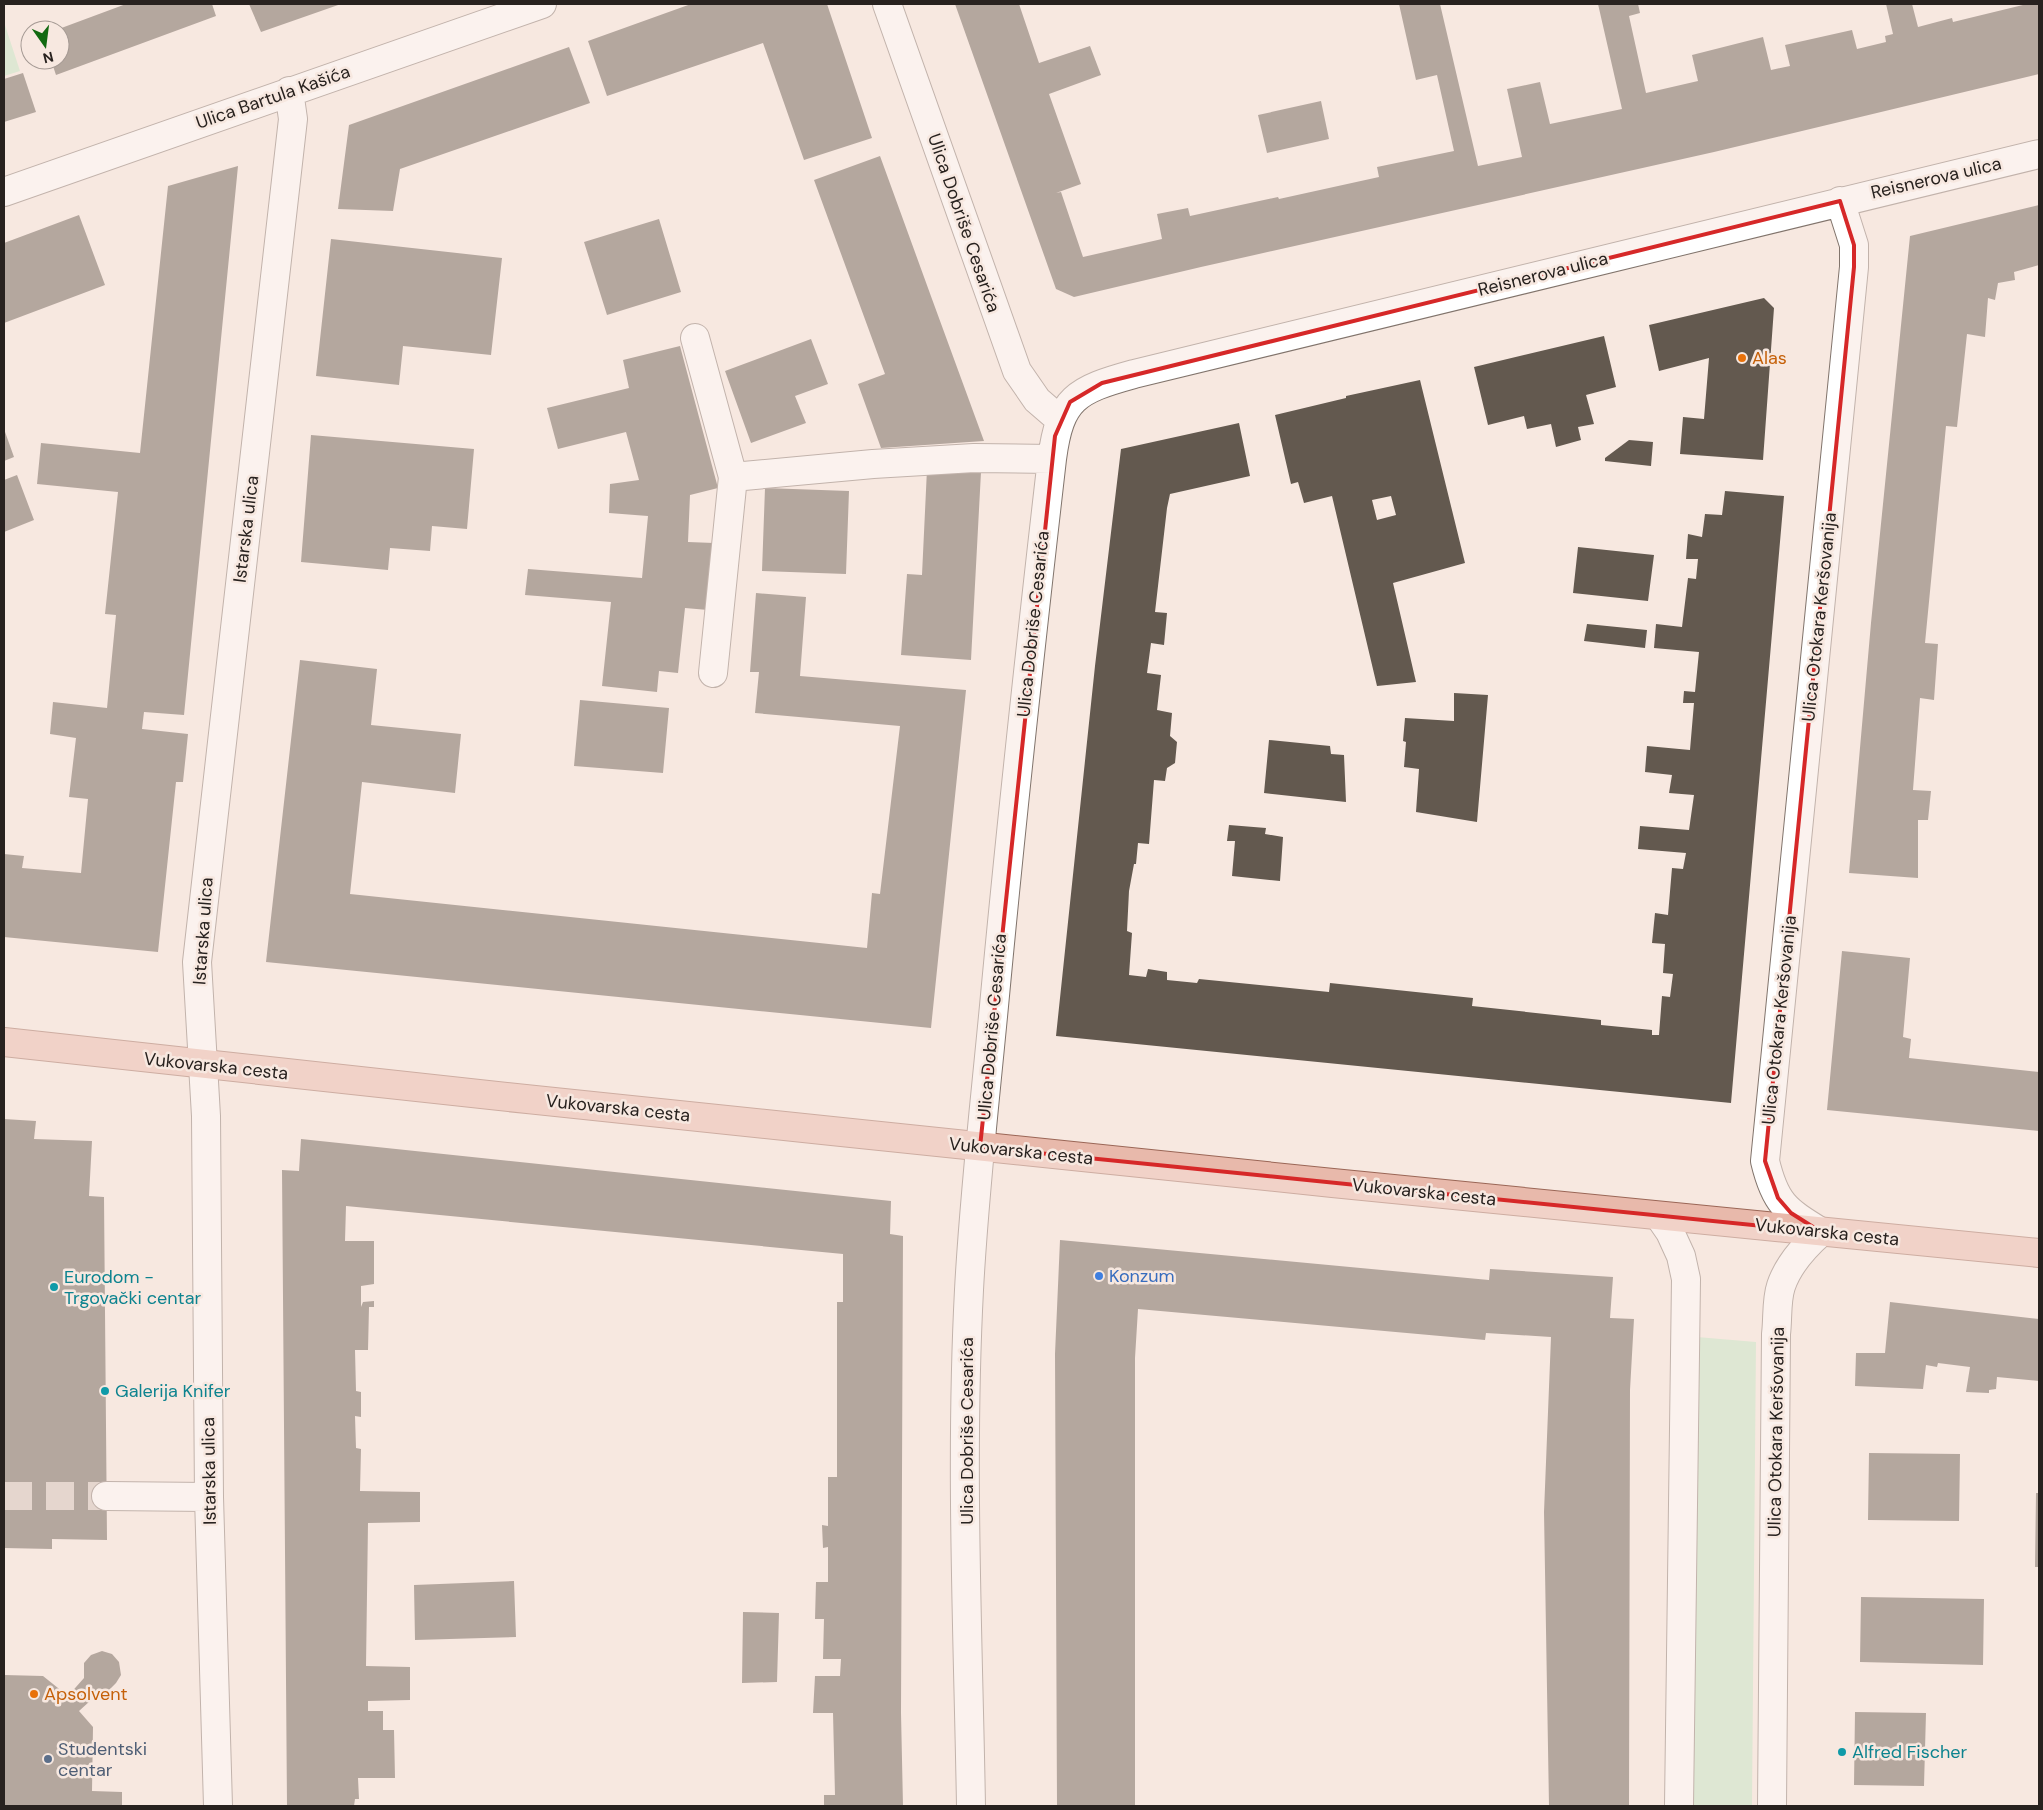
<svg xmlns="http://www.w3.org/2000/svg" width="2043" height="1810" viewBox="0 0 2043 1810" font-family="'DM Sans',sans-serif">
  <rect width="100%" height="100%" fill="#f7e8e0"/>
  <!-- green -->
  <path fill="#bfe7c3" d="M 4,22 L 20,71 L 4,76 Z
    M 1697,1337 L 1756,1342 L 1752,1806 L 1690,1806 Z"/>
  <!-- building -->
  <path fill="#63594f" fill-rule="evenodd" d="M 126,4 L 212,4 L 216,16 L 56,75 L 51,60 L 60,60 L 60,30 L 56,30 Z
    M 249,4 L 341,4 L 261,32 Z
    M 691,4 L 827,4 L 872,138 L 804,160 L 763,43 L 607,96 L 588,41 Z
    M 955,4 L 1019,4 L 1039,63 L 1090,46 L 1101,75 L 1049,94 L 1081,184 L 1056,193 L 1061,192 L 1083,257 L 1162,239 L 1157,214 L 1188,208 L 1190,216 L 1278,197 L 1279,199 L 1379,177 L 1377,167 L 1454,151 L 1437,75 L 1416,80 L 1399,4 L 1440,4 L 1478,166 L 1522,157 L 1507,89 L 1540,82 L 1550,124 L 1622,109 L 1598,4 L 1638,4 L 1640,13 L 1629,16 L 1646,93 L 1698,81 L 1692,55 L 1763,37 L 1771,70 L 1790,66 L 1785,45 L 1852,30 L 1857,49 L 1886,42 L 1885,36 L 1893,34 L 1886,4 L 1912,4 L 1918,27 L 1952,18 L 1953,22 L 2027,4 L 2039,4 L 2039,74 L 1714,152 L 1201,267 L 1074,297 L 1056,289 Z
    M 569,47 L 590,103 L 400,169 L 393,211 L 338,209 L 349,125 Z
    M 23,73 L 36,112 L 4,122 L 4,79 Z
    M 1321,101 L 1329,139 L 1267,153 L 1258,115 Z
    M 880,156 L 932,299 L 984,441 L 881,448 L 858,384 L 885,374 L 814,180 Z
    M 238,166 L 184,715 L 144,712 L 142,729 L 188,734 L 183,782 L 176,782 L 158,952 L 4,937 L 4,854 L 24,856 L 22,868 L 81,873 L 88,799 L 69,797 L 76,738 L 50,734 L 53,702 L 107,708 L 116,615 L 105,614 L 118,492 L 37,484 L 41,443 L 140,453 L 168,186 Z
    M 2039,205 L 2039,265 L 2014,272 L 2015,280 L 1998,283 L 1995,300 L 1988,298 L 1985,337 L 1967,334 L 1957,427 L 1946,426 L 1925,643 L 1938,644 L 1934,700 L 1920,698 L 1913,790 L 1931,791 L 1928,820 L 1918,820 L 1918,878 L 1849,873 L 1871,623 L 1910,236 Z
    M 79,215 L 105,285 L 4,323 L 4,243 Z
    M 659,219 L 681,292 L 607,315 L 584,242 Z
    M 331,239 L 502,258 L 491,355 L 403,346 L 399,385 L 316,376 Z
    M 1764,298 L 1774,308 L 1763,460 L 1680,454 L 1683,417 L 1704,419 L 1709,358 L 1659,371 L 1649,325 Z
    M 1604,336 L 1616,387 L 1586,395 L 1594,424 L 1578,427 L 1581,440 L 1556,447 L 1551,424 L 1527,429 L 1524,416 L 1488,425 L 1474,367 Z
    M 811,339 L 828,384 L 795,396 L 806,423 L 751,443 L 725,371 Z
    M 680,346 L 718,488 L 690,495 L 688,542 L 714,543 L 708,610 L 685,608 L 678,673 L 659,671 L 657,692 L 602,686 L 611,602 L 525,595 L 528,569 L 642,578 L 648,516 L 609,513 L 610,484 L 639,480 L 626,432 L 558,449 L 547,408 L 629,388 L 623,360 Z
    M 1420,380 L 1465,563 L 1393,583 L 1416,682 L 1377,686 L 1332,496 L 1304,503 L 1298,482 L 1291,484 L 1275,415 L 1346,398 L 1346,396 ZM 1391,496 L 1396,515 L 1377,520 L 1372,500 Z
    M 1239,423 L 1250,476 L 1170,494 L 1167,508 L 1155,612 L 1167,613 L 1164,645 L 1151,643 L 1147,673 L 1161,675 L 1157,710 L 1172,713 L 1170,736 L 1177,742 L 1175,763 L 1167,768 L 1165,781 L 1154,780 L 1149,844 L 1138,843 L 1136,864 L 1134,864 L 1129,891 L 1127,931 L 1132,933 L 1129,975 L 1146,977 L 1148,969 L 1167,972 L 1167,980 L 1197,983 L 1199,979 L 1329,992 L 1330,983 L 1473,998 L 1472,1006 L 1601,1020 L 1601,1025 L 1652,1030 L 1652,1035 L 1659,1035 L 1662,996 L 1670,997 L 1673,974 L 1663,973 L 1665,944 L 1652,943 L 1655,913 L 1668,915 L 1672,868 L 1683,869 L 1686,853 L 1638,849 L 1640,826 L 1689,830 L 1694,795 L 1669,793 L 1672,775 L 1645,772 L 1647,746 L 1690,750 L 1694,703 L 1683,703 L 1684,691 L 1695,692 L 1699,652 L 1654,648 L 1656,624 L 1682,627 L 1688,578 L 1696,579 L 1698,559 L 1686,559 L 1688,534 L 1702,537 L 1705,514 L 1722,515 L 1725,491 L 1784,496 L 1731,1103 L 1056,1036 L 1095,666 L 1121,449 Z
    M 4,429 L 14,457 L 4,461 Z
    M 311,435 L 474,449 L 467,529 L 432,526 L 430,551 L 390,548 L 388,570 L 301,562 Z
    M 1629,440 L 1653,442 L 1651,466 L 1605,461 L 1605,458 Z
    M 927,469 L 981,472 L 971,660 L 901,655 L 907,574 L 922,575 Z
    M 17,475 L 34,520 L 4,532 L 4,480 Z
    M 765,488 L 849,491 L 846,574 L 762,571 Z
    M 1578,547 L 1654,555 L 1648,601 L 1573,593 Z
    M 756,593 L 806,597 L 800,676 L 966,690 L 931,1028 L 266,962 L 300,660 L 377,669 L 371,725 L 461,734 L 455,793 L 362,782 L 350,894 L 867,948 L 872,893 L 880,894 L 900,726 L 755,713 L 759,672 L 750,672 Z
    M 1587,624 L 1647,630 L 1645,648 L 1584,641 Z
    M 1454,693 L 1488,695 L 1477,822 L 1416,812 L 1419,769 L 1404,767 L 1406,742 L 1403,741 L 1405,718 L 1454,721 Z
    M 580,700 L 669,708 L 663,773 L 574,766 Z
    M 1269,740 L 1330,746 L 1331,754 L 1344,755 L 1346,802 L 1264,793 Z
    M 1229,825 L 1266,828 L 1265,834 L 1283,837 L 1280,881 L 1232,876 L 1235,841 L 1227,841 Z
    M 1842,951 L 1910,958 L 1903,1037 L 1911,1039 L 1909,1058 L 2039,1072 L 2039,1131 L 1827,1110 Z
    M 4,1119 L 36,1121 L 34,1139 L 92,1141 L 89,1196 L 104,1197 L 107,1540 L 52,1539 L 52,1549 L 4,1548 Z
    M 301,1139 L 891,1201 L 890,1234 L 903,1236 L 901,1713 L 903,1806 L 824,1806 L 824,1795 L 835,1795 L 833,1713 L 813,1713 L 815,1676 L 840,1676 L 841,1659 L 823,1659 L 824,1619 L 815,1619 L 816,1582 L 828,1582 L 828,1547 L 823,1548 L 822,1525 L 828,1526 L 828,1477 L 837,1477 L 837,1302 L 843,1302 L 843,1254 L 346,1206 L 345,1241 L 374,1241 L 374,1284 L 361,1286 L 361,1307 L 363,1302 L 374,1301 L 374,1307 L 369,1307 L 368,1350 L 355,1350 L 356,1391 L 361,1392 L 361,1417 L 355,1416 L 356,1448 L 361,1449 L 360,1491 L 420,1492 L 420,1522 L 368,1523 L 366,1666 L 410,1667 L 410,1700 L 368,1701 L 368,1711 L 383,1711 L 383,1730 L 394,1730 L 395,1778 L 358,1778 L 359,1799 L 355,1799 L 354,1806 L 287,1806 L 282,1170 L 299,1171 Z
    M 1060,1240 L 1489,1280 L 1490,1269 L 1613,1277 L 1610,1318 L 1634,1319 L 1630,1390 L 1629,1806 L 1549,1806 L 1544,1512 L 1551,1337 L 1486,1333 L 1485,1340 L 1138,1309 L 1135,1358 L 1135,1806 L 1057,1806 L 1055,1354 Z
    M 1890,1302 L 2039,1319 L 2039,1381 L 1997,1377 L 1996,1389 L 1989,1390 L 1989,1393 L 1966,1392 L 1970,1367 L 1938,1363 L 1937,1367 L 1926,1365 L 1923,1389 L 1855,1386 L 1856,1353 L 1885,1353 Z
    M 1869,1453 L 1960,1454 L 1959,1521 L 1868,1520 Z
    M 2036,1493 L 2039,1493 L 2039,1567 L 2035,1567 Z
    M 514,1581 L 516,1637 L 415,1640 L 414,1585 Z
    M 1861,1597 L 1984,1599 L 1983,1665 L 1860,1662 Z
    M 743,1612 L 779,1613 L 777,1682 L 742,1683 Z
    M 102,1651 L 112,1654 L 119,1662 L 121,1675 L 116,1683 L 109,1690 L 101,1691 L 79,1711 L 93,1727 L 92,1791 L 122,1792 L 122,1806 L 4,1806 L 4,1675 L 43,1676 L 68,1696 L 84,1678 L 84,1663 L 91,1655 Z
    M 1855,1712 L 1926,1713 L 1924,1786 L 1854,1785 Z"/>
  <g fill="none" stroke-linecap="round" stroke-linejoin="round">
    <!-- minor-tunnel -->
    <path stroke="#cec0b9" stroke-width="28" stroke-dasharray="28 14" stroke-linecap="butt" d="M 4,1496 L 106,1496"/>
    <defs>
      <path id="minor" d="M 887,4 L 1017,371 L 1037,400 L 1059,419
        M 4,192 L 542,4
        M 695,338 L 733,477 L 713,673
        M 733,477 L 873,464 L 974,458 L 1052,459
        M 1659,1216 L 1670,1232 L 1681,1256 L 1686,1279 L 1679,1806
        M 106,1496 L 209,1497
        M 218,1806 L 209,1497 L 206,1116 L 197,962 L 293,119 L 289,91
        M 971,1806 C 968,1634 960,1462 969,1290 C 974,1195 985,1101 994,1006 C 1011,824 1031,641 1052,459 C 1060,398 1076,390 1134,374 L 2039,154
        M 1772,1806 L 1776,1334 C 1778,1319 1776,1301 1781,1286 C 1788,1265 1804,1247 1821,1232 C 1785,1210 1775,1203 1765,1161 L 1854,267 L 1854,245 L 1840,201"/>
      <path id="major" d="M 4,1042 C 279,1074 556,1102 832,1131 C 1234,1173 1637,1215 2039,1253"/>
    </defs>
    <!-- minor casing -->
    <use href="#minor" stroke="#81746c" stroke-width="30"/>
    <!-- major casing -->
    <use href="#major" stroke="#9a6656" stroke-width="30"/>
    <!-- minor -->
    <use href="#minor" stroke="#fff" stroke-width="28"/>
    <!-- major -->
    <use href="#major" stroke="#e8b9ab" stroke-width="28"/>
  </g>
  <!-- marked area -->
  <path d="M0 0H2043V1810H0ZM 1840,201 L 1854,245 L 1854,267 L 1765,1161 L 1778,1198 L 1791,1213 L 1821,1232 L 980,1147 L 1055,436 L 1070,402 L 1102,383 Z" fill="#f7e8e0" fill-opacity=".55" fill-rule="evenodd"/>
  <path fill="none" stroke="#d62828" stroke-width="4" stroke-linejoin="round" d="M 1840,201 L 1854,245 L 1854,267 L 1765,1161 L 1778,1198 L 1791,1213 L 1821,1232 L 980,1147 L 1055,436 L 1070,402 L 1102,383 Z"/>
  <!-- markers -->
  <g fill="#e8710a" stroke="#f7e8e0" stroke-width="2">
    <circle cx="1742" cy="358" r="5"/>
    <circle cx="34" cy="1694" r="5"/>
  </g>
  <circle fill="#3f7fe0" stroke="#f7e8e0" stroke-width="2" cx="1099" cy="1276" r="5"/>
  <g fill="#0f9aa8" stroke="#f7e8e0" stroke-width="2">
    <circle cx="54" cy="1287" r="5"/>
    <circle cx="105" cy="1391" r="5"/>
    <circle cx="1842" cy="1752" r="5"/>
  </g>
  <circle fill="#5c6f8a" stroke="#f7e8e0" stroke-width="2" cx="48" cy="1759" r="5"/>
  <g text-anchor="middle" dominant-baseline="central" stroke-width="5" stroke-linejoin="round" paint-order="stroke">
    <!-- street labels -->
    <g font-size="18" fill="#28221f" stroke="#f7e8e0">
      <text transform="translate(273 97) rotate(-19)">Ulica Bartula Kašića</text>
      <text transform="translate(1936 178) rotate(-13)">Reisnerova ulica</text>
      <text transform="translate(964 223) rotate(71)">Ulica Dobriše Cesarića</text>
      <text transform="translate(1543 274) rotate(-14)">Reisnerova ulica</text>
      <text transform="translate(246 529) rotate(-83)">Istarska ulica</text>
      <text transform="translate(1819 617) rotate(-84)">Ulica Otokara Keršovanija</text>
      <text transform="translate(1033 624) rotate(-84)">Ulica Dobriše Cesarića</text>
      <text transform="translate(203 931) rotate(-86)">Istarska ulica</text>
      <text transform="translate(1779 1020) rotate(-84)">Ulica Otokara Keršovanija</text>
      <text transform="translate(992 1027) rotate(-85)">Ulica Dobriše Cesarića</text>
      <text transform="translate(216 1066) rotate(6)">Vukovarska cesta</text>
      <text transform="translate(618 1108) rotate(6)">Vukovarska cesta</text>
      <text transform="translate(1021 1151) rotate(6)">Vukovarska cesta</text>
      <text transform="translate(1424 1192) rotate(6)">Vukovarska cesta</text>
      <text transform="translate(1827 1232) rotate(6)">Vukovarska cesta</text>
      <text transform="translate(967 1431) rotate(-90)">Ulica Dobriše Cesarića</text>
      <text transform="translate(1776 1432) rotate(-89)">Ulica Otokara Keršovanija</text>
      <text transform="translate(209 1471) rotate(-91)">Istarska ulica</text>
    </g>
    <!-- food labels -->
    <g font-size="18" fill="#c56008" stroke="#f7e8e0" text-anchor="start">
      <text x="1752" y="358">Alas</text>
      <text x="44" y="1694">Apsolvent</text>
    </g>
    <!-- shop labels -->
    <g font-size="18" fill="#366cbe" stroke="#f7e8e0" text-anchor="start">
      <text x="1109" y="1276">Konzum</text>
    </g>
    <!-- culture labels -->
    <g font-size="18" fill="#0d838f" stroke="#f7e8e0" text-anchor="start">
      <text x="64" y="1277">Eurodom -<tspan x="64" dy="21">Trgovački centar</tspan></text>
      <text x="115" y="1391">Galerija Knifer</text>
      <text x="1852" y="1752">Alfred Fischer</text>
    </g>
    <!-- service labels -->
    <g font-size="18" fill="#4e5e75" stroke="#f7e8e0" text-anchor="start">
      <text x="58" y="1749">Studentski<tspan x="58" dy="21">centar</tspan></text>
    </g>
  </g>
  <!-- border -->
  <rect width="2043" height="1810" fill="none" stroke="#28221f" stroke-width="10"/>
  <!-- north arrow -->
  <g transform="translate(45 45) rotate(166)"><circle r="24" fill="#f7e8e0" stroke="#a49993"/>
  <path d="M0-4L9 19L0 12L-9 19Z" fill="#116910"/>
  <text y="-8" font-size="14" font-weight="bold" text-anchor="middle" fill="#28221f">N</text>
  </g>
</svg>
